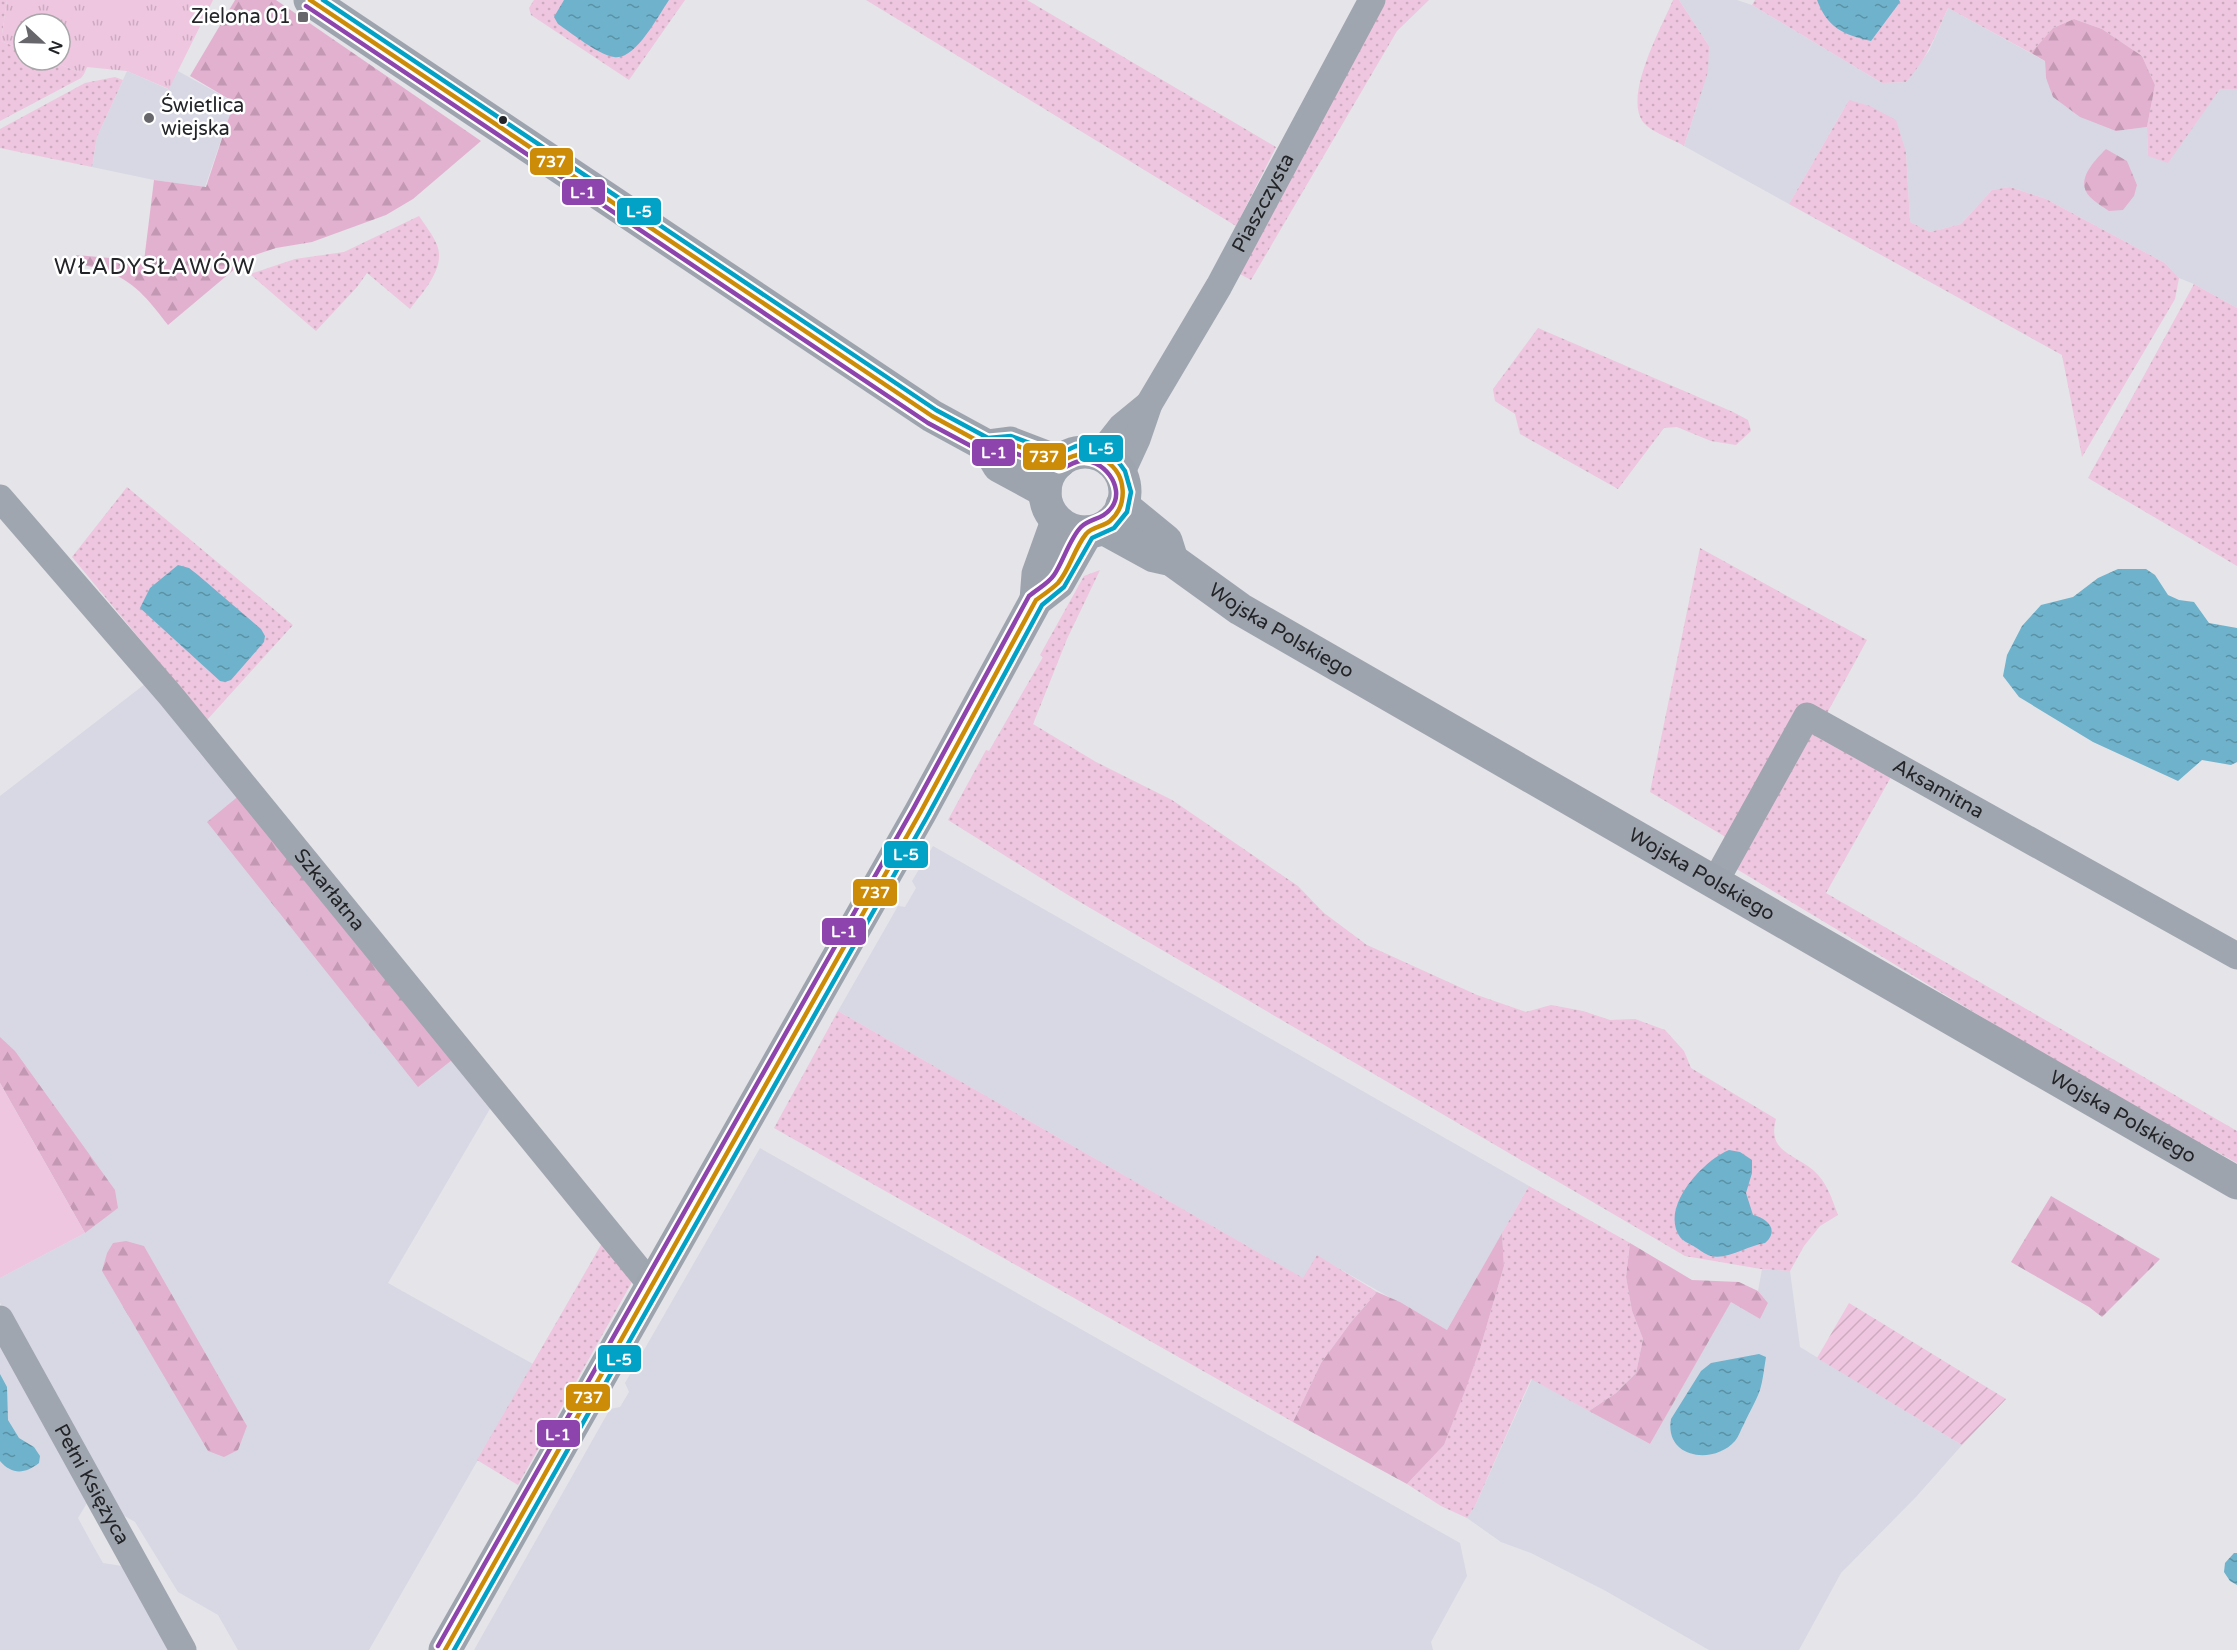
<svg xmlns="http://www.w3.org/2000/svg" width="2237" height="1650" viewBox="0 0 2237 1650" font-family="'Varela Round',sans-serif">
  <defs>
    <pattern id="grass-dots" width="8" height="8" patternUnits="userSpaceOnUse" patternTransform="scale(1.5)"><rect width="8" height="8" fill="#eec6df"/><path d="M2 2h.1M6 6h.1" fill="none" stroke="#ccaabf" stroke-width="1.8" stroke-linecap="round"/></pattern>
    <pattern id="forest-firs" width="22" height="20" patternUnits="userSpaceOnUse" patternTransform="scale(1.5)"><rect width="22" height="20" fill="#e3b1d0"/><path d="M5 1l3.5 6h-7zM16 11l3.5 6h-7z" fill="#c298b3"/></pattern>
    <pattern id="park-tufts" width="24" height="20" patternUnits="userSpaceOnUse" patternTransform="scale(1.5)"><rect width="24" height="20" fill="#eec6df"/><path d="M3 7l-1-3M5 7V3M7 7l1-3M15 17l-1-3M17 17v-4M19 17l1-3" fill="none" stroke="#ccaabf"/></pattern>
    <pattern id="garden-furrows" width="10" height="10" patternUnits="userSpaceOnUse" patternTransform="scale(1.5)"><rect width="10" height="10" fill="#eec6df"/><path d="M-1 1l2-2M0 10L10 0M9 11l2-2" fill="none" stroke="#ccaabf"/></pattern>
    <pattern id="water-ripples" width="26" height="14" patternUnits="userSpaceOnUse" patternTransform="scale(1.5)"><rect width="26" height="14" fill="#6eb2cb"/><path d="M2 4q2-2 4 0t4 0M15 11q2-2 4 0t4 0" fill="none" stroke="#5a91a5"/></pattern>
  </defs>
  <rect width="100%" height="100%" fill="#e4e4e9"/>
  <!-- built -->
  <path fill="#d8d8e4" d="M 1679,0 L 1737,0 L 1752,5 L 1882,83 L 1906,82 L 1929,51 L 1948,8 L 2045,61 L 2046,78 L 2116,131 L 2147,127 L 2148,156 L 2220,89 L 2237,89 L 2237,308 L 2194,284 L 2179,278 L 2165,263 L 2046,199 L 2010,187 L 1992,190 L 1961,224 L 1930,232 L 1910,222 L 1906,152 L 1849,100 L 1789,204 L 1684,146 L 1698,103 L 1709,46 Z
    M 176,70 L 234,102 L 205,187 L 154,180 L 92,167 L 97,137 L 127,71 L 168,89 Z
    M 145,684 L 202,756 L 241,794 L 494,1102 L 388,1283 L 533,1364 L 369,1650 L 238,1650 L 218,1615 L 178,1592 L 135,1522 L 116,1511 L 0,1303 L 0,1278 L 85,1233 L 0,1083 L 0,796 Z
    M 933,846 L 1529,1186 L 1447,1330 L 1317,1256 L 1304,1279 L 838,1011 L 898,906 L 905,907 L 916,888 L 912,881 Z
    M 760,1148 L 1460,1543 L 1467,1576 L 1431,1642 L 1433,1650 L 474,1650 L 610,1409 L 620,1407 L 629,1392 L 625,1383 Z
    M 1762,1269 L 1790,1271 L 1800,1347 L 1962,1445 L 1916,1497 L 1841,1573 L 1799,1650 L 1709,1650 L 1604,1590 L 1531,1553 L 1501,1542 L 1467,1518 L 1475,1506 L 1532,1379 L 1650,1444 L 1731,1301 L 1760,1319 L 1768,1303 L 1758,1291 Z
    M 0,1345 L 87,1503 L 78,1518 L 91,1542 L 103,1563 L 122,1566 L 170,1650 L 0,1650 Z"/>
  <!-- grass -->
  <path fill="url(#grass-dots)" d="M 0,0 L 7,0 L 1,41 L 24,50 L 24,60 L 49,60 L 84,74 L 81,78 L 0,121 Z
    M 534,0 L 685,0 L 629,80 L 531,15 L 529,8 Z
    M 866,0 L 1027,0 L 1276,147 L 1236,226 Z
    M 1384,0 L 1429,0 L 1397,31 L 1251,280 L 1240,274 Z
    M 1673,0 L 1679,0 L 1709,46 L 1708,72 L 1684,146 C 1674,140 1650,131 1644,123 C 1622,97 1662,27 1673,0 Z
    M 1755,0 L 2237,0 L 2237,89 L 2220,89 L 2168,163 L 2148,156 L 2147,127 L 2155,85 L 2142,56 L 2102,29 L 2074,19 L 2053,28 L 2031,53 L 1948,8 C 1936,34 1926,61 1906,82 L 1882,83 L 1752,5 Z
    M 115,77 L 123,80 L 97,137 L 92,167 L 0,148 L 0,129 L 85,83 Z
    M 1849,100 L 1870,106 L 1896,120 L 1906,152 L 1910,222 L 1930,232 L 1961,224 L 1992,190 L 2010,187 L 2046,199 L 2165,263 L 2179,278 L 2175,299 L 2082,457 L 2062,355 L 1789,204 Z
    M 419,216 C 425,225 433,235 437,245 C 446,268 423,292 410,309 L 367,273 L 357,287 L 316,331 L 250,274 L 295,259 L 344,252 Z
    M 2194,284 L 2237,308 L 2237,566 L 2088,478 Z
    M 1538,328 L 1733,412 L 1748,420 L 1751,431 L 1736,445 L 1711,441 L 1677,427 L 1664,428 L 1618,489 L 1520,434 L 1515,414 L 1495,401 L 1493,389 Z
    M 127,487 L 293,625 L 207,720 L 72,557 Z
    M 1700,548 L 1867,640 L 1826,715 L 1729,839 L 1650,792 Z
    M 1100,570 L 1067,639 L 1033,724 L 1096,762 L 1172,800 L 1298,886 L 1324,913 L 1367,945 L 1477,995 L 1526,1012 L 1551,1005 L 1583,1011 L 1610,1020 L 1635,1019 L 1665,1030 L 1684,1051 L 1691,1068 L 1776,1119 C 1767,1152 1793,1153 1813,1170 C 1827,1182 1832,1199 1838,1215 L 1820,1226 L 1804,1246 L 1790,1271 L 1761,1269 L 1685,1256 L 1068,895 L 948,820 L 986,750 L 989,751 L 1043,657 L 1040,655 L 1084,576 Z
    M 1815,733 L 1891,777 L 1826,893 L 2237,1131 L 2237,1163 L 2201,1143 L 2199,1148 L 1735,868 L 1809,735 Z
    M 838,1011 L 1303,1278 L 1317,1255 L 1377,1292 L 1351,1322 L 1321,1363 L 1293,1422 L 774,1128 Z
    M 1529,1186 L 1630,1243 L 1626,1277 L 1632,1311 L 1643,1339 L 1636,1373 L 1616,1393 L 1589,1411 L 1531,1379 L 1475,1506 L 1467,1518 L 1441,1506 L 1407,1484 L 1444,1445 L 1480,1349 L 1504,1266 L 1502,1233 Z
    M 605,1238 L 632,1282 L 518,1485 L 477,1460 Z"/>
  <!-- forest -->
  <path fill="url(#forest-firs)" d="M 235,0 L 276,0 L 481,141 L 413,199 L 386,215 L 312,242 L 276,248 L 249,257 L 168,325 C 151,303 137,284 111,273 C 101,269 89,267 79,263 L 76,255 L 144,261 L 154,180 L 206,187 L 234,102 L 190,76 Z
    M 2074,19 L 2102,29 L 2142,56 L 2155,85 L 2147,127 L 2116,131 L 2080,117 L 2053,97 L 2046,78 L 2045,61 L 2031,53 L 2053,28 Z
    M 2106,149 L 2127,161 L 2137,185 L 2134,196 L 2123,210 L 2109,211 C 2103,207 2095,202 2090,197 C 2074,181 2095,160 2106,149 Z
    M 241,794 L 457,1056 L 418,1087 L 207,822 Z
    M 0,1037 L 15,1051 L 115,1190 L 118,1208 L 85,1233 L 0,1083 Z
    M 2051,1196 L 2160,1259 L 2102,1317 L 2089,1307 L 2011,1262 Z
    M 1502,1233 L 1504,1266 L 1480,1349 L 1466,1388 L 1444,1445 L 1407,1484 L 1293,1422 L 1321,1363 L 1351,1322 L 1377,1292 L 1400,1302 L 1447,1330 Z
    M 126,1241 L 144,1246 L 247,1426 L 238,1450 L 224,1457 L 208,1451 L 102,1271 L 107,1253 L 113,1243 Z
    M 1630,1243 L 1692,1280 L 1739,1282 L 1758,1291 L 1768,1303 L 1760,1319 L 1731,1302 L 1650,1444 L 1589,1411 L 1616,1393 L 1636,1373 L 1643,1339 L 1632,1311 L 1626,1277 Z"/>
  <!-- park -->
  <path fill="url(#park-tufts)" d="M 7,0 L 213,0 L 169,89 L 127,71 L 87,67 L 84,74 L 49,60 L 60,60 L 60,24 L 24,24 L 24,50 L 1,41 Z"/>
  <!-- garden -->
  <path fill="url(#garden-furrows)" d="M 1849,1303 L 2006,1399 L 1962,1445 L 1817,1358 Z"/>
  <!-- pitch -->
  <path fill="#eec6df" d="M 84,0 L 136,0 L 118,24 Z
    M 0,1083 L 85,1233 L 0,1278 Z"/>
  <!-- water -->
  <path fill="url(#water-ripples)" d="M 564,0 L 669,0 C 658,16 635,61 614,57 C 597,54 573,34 558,24 L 554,17 Z
    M 1817,0 L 1899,0 L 1900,2 L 1871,41 C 1843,35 1827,27 1817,0 Z
    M 178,565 L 189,568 L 198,575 L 261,629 L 265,636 L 264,642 L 231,680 L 225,682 L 220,681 L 140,608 L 150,588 Z
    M 2118,569 L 2146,569 L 2155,575 L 2168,595 L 2179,600 L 2194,602 L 2209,623 L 2237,628 L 2237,762 L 2231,765 L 2202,760 L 2178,781 L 2093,742 L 2019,697 L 2003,676 L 2007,655 L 2022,626 L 2041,605 L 2073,597 L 2098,578 Z
    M 1729,1150 L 1740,1152 L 1752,1160 L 1752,1173 L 1746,1193 L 1753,1215 C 1767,1218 1780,1230 1765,1243 C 1749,1245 1728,1260 1711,1256 C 1706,1255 1700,1250 1695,1247 C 1690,1244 1683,1241 1680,1237 C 1659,1207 1704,1160 1729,1150 Z
    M 1759,1354 L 1766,1357 C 1764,1368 1763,1380 1760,1390 C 1756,1401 1749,1413 1744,1424 C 1741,1429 1739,1436 1735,1441 C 1714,1465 1664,1459 1671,1419 L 1701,1371 L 1711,1363 Z
    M 0,1374 L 7,1387 L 8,1420 L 19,1438 L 34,1447 L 40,1456 L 39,1463 C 25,1474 12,1475 0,1461 Z
    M 2234,1553 L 2237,1553 L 2237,1585 L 2230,1581 L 2224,1572 L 2225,1563 Z"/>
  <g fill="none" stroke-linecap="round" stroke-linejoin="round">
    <!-- street -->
    <g stroke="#9fa6af" stroke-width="27">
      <path d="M 1099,455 L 1121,427 L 1149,404"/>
      <path id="s1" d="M 1120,476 L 1137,439 L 1149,404 L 1219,286 L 1372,0"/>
      <path id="s2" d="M 0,498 L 171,696 L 652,1286"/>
      <path id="s3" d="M 1715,882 L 1807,716 L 2237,956"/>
      <path id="s4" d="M 0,1319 L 183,1650"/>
    </g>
    <!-- secondary -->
    <g stroke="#9ea4ae" stroke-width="33">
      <path d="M 310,0 L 932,416 L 987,446 L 1010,443 L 1059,462"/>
      <path d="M 987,446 L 999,466 L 1045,491"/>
      <circle cx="1085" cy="492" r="40"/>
      <path d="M 1122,505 L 1166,541 L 1172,560"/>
      <path id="s5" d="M 1103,528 L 1154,556 L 1172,560 L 1240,609 L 2237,1183"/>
      <path d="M 1036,600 L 1038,574 L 1057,521"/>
      <path d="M 445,1650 L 920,813 L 1036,600 L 1058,583 L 1087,532"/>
    </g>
    <defs>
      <path id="bus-1" d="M 310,0 L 932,416 L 987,446 L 1010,443 L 1059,462 C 1076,454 1089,449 1106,461 C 1127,475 1128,505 1110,521 C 1103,527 1091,527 1086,534 C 1074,549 1070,569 1058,583 C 1052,589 1043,595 1036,600 L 920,813 L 445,1650"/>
      <path id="bus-2" d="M 306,6 L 928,423 L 984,453 L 1009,451 L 1059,469 C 1066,468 1073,462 1080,461 C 1102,457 1126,487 1112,507 C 1103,520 1090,518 1081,527 C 1070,538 1063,562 1054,575 C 1048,584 1037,589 1029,596 L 913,809 L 438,1646"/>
      <path id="bus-3" d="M 323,0 L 936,410 L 988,438 L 1011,436 L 1059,454 L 1076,446 L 1098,447 L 1114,456 L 1125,471 L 1131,492 L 1127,512 L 1114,528 L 1092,538 L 1064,587 L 1042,605 L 927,817 L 454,1650"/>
    </defs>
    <!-- bus-1 casing -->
    <use href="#bus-1" stroke="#fff" stroke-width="9"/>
    <!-- bus-2 casing -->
    <use href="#bus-2" stroke="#fff" stroke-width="9"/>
    <!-- bus-3 casing -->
    <use href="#bus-3" stroke="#fff" stroke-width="9"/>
    <!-- bus-1 -->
    <use href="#bus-1" stroke="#cd8c08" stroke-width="4.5"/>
    <!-- bus-2 -->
    <use href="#bus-2" stroke="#8e44ad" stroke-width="4.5"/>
    <!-- bus-3 -->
    <use href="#bus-3" stroke="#02a2c6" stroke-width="4.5"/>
  </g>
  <!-- markers -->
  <g fill="#67676b" stroke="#fff" stroke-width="2">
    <rect x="297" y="11" width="12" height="12" rx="3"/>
    <circle cx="149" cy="118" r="6"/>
  </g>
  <circle fill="#232427" stroke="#fff" stroke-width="2" cx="503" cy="120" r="5"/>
  <g text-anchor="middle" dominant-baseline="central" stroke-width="5" stroke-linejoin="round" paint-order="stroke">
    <!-- poi labels -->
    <g font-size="20" fill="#232427" stroke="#fff" text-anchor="end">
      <text x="291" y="17">Zielona 01</text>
      <text x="161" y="106" text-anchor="start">Świetlica<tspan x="161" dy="23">wiejska</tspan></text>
    </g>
    <!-- street labels -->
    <g font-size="20" fill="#232427" stroke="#fff">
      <text stroke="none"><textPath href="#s1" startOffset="309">Piaszczysta</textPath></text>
      <text stroke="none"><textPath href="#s5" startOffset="207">Wojska Polskiego</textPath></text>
      <text stroke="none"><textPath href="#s3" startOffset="340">Aksamitna</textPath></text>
      <text stroke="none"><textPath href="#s5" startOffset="693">Wojska Polskiego</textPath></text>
      <text stroke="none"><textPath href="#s2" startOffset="512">Szkarłatna</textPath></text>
      <text stroke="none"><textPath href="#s5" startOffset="1179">Wojska Polskiego</textPath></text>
      <text stroke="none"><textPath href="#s4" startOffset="189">Pełni Księżyca</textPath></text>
    </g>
    <!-- quarter labels -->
    <g font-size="22" letter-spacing="1.5" fill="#232427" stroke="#fff">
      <text x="155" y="267">WŁADYSŁAWÓW</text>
    </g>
  </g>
  <g stroke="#fff" stroke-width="2">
    <rect x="529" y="147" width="45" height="29" rx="6" fill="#cd8c08"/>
    <rect x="561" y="178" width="45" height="28" rx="6" fill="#8e44ad"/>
    <rect x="616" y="197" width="46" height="29" rx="6" fill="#02a2c6"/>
    <rect x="1078" y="434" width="46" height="29" rx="6" fill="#02a2c6"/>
    <rect x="971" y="438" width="45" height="29" rx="6" fill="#8e44ad"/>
    <rect x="1022" y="442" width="45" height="29" rx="6" fill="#cd8c08"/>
    <rect x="883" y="840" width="46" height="29" rx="6" fill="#02a2c6"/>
    <rect x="852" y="878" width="46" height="29" rx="6" fill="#cd8c08"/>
    <rect x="821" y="917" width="46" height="29" rx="6" fill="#8e44ad"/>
    <rect x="597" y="1344" width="45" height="29" rx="6" fill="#02a2c6"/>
    <rect x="565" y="1383" width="46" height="29" rx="6" fill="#cd8c08"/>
    <rect x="536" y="1419" width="45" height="29" rx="6" fill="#8e44ad"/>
  </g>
  <g font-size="16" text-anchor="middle" font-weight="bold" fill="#fff">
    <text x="551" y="167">737</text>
    <text x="583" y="198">L-1</text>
    <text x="639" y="217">L-5</text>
    <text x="1101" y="454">L-5</text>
    <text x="994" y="458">L-1</text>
    <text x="1044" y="462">737</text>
    <text x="906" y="860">L-5</text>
    <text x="875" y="898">737</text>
    <text x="844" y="937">L-1</text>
    <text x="619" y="1365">L-5</text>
    <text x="588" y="1403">737</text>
    <text x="558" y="1440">L-1</text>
  </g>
  <!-- north arrow -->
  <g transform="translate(42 42) rotate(112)"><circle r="28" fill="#ffffff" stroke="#a7a7a9" stroke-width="1.5"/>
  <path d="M0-4.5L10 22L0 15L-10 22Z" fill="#67676b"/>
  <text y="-9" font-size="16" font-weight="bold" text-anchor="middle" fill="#232427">N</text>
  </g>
</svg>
